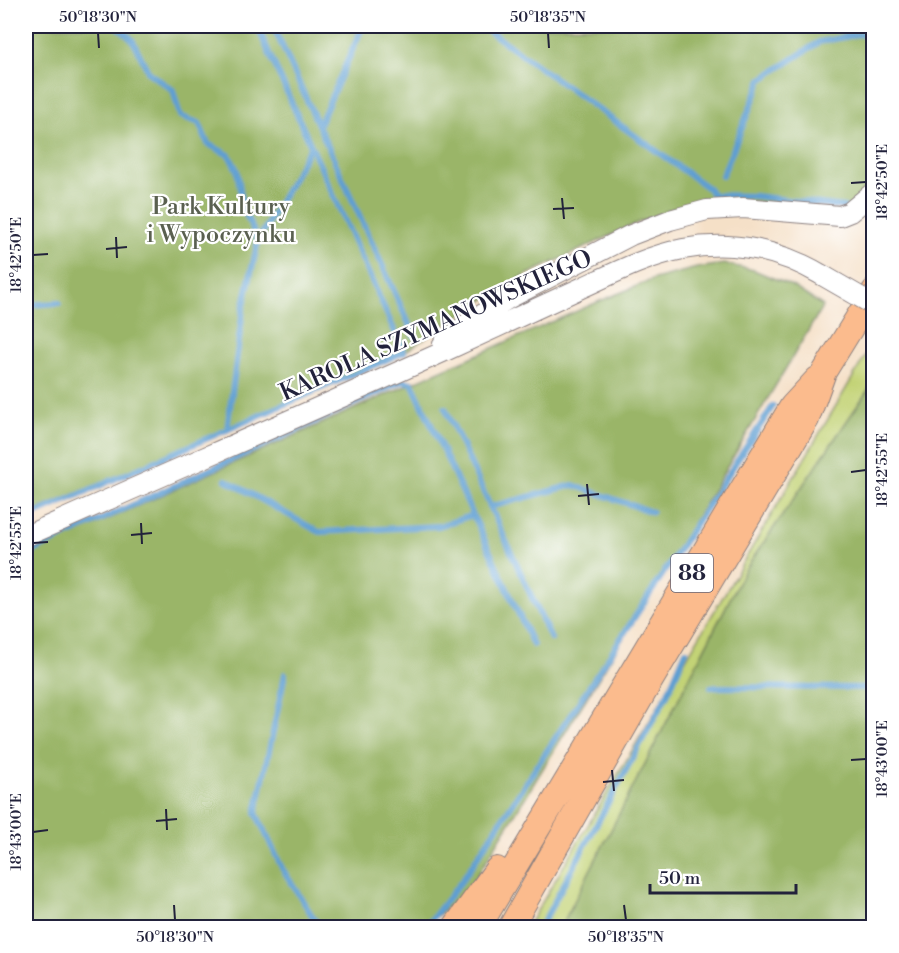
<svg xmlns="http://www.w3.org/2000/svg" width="899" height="953" viewBox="0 0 899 953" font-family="'Libre Bodoni',serif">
  <rect width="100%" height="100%" fill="#fff"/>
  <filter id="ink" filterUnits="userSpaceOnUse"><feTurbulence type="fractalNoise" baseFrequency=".0167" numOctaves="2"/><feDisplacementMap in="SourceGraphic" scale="12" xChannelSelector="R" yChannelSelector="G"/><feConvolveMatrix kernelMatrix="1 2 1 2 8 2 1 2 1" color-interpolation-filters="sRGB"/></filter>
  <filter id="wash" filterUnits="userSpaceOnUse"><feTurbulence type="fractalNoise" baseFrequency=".008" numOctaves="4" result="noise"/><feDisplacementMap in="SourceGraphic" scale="24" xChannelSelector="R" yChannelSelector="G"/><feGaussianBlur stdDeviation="1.35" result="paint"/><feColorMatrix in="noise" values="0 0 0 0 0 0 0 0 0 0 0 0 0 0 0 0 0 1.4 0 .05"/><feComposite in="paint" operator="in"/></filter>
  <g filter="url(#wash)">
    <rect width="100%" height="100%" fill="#f5e0c7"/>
    <!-- green -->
    <path fill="#c3d376" stroke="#727a58" stroke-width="1.5" d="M 873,343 L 873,383 L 745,570 L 561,927 L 527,928 Z"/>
    <!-- forest -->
    <path fill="#9ab567" stroke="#5e6c51" stroke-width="1.5" d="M 26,26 L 873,26 L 874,207 L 872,208 L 793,203 L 705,202 L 671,209 L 635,224 L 518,279 L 475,305 L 400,355 L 26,515 Z
      M 724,264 L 754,270 L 792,286 L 823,306 L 680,546 L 467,892 L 424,927 L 26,927 L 26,556 L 412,383 L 600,301 L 654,279 L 697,268 Z
      M 873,383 L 873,927 L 561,927 L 745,570 Z"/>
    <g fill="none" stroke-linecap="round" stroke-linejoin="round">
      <!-- stream -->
      <path stroke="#5f9fd2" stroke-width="6" d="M 117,26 L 132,39 L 149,73 L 173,90 L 180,116 L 199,123 L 208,144 L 229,155 L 237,170 L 243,208 L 258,241 L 243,309 L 227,430
        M 273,26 L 414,335
        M 482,26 L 708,188 L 713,195 L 755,196 L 844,207
        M 319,125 L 363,26
        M 722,176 L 762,79 L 819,42 L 860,34 L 874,39
        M 868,190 L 874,177
        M 258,241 L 311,146
        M 26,305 L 59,303
        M 445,408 L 551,639
        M 490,507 L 573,485 L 652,512
        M 473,515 L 533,645
        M 26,518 L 404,352 L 257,26
        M 26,554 L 403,381 L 412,383 L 473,515 L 439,526 L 319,532 L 226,480
        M 285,674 L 256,813 L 282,868 L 320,928
        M 711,687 L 874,688
        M 423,928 L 428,924 L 463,879 L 773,406
        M 540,928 L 668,693 L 686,651"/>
    </g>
  </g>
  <g filter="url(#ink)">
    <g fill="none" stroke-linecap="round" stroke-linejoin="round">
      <defs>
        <path id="minor" d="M 443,344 L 467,324 L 511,297 L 631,235 L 670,220 L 707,210 L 743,208 L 840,216 L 850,212 L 874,192
          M 26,536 C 165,474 306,414 445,351 C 491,330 536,309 581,288 C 614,273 647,256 683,249 C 732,240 780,250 822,275"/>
        <path id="major" d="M 454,928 L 497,869
          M 478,928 L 792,406 L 817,379
          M 510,928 L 650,682 L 807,419 L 824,372 L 874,291"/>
      </defs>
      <!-- minor casing -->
      <use href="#minor" stroke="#8c8181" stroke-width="22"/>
      <!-- major casing -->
      <use href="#major" stroke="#8c8181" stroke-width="26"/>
      <!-- minor -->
      <use href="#minor" stroke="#fff" stroke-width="20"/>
      <!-- major -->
      <use href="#major" stroke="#fbbb8d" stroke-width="24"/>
      <defs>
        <path id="minor-bridge" d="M 822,275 L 874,305"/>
      </defs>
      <!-- minor-bridge casing -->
      <use href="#minor-bridge" stroke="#8c8181" stroke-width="22" stroke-linecap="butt"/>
      <!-- minor-bridge -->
      <use href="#minor-bridge" stroke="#fff" stroke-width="20"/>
    </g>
  </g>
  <!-- ticks -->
  <path fill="none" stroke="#22223b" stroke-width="2" d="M 98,33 L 99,48M 548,33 L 549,48M 851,183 L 866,182M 562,198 L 564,219M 553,209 L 574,208M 116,237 L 117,258M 106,249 L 127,247M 33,255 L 48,254M 851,472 L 866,470M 587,484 L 589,505M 578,496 L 599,494M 141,523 L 142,544M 131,535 L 152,533M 33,543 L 48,542M 851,760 L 866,759M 612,770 L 614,791M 603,782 L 624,780M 166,809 L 167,830M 156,821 L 177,819M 33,832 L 48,830M 174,905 L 175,920M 624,905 L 626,920"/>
  <g text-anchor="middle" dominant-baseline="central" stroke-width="4.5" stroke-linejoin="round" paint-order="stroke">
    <!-- shield labels -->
    <rect fill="#fff" stroke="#646476" stroke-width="1.5" x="671" y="554" width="42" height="38" rx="4.5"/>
    <g font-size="22" font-weight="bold" fill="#22223b">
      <text x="692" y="573">88</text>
    </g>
    <!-- park labels -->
    <g font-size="24" fill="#5a6050" stroke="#fff">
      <text x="221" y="207">Park Kultury<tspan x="221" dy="28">i Wypoczynku</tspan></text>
    </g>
    <!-- street labels -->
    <g font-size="24" fill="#22223b" stroke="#fff">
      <text transform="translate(436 326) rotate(-24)">KAROLA SZYMANOWSKIEGO</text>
    </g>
  </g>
  <!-- margin -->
  <rect width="899" height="953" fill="none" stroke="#fff" stroke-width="66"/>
  <!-- scale -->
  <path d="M650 884v9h146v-9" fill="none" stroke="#22223b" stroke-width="3"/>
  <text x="659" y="884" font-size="18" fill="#22223b" stroke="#ffffff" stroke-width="4.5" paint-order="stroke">50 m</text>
  <rect x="33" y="33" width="833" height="887" fill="none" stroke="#22223b" stroke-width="2"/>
  <g font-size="15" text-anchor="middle" fill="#22223b">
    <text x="98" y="22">50°18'30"N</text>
    <text x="548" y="22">50°18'35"N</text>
    <text transform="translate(882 182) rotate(-90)" y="5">18°42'50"E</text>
    <text transform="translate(16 255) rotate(-90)" y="5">18°42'50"E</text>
    <text transform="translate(882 470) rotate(-90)" y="5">18°42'55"E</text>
    <text transform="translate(16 543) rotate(-90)" y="5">18°42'55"E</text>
    <text transform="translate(882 759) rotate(-90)" y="5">18°43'00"E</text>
    <text transform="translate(16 832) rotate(-90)" y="5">18°43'00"E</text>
    <text x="175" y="942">50°18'30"N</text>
    <text x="626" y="942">50°18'35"N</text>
  </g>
</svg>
